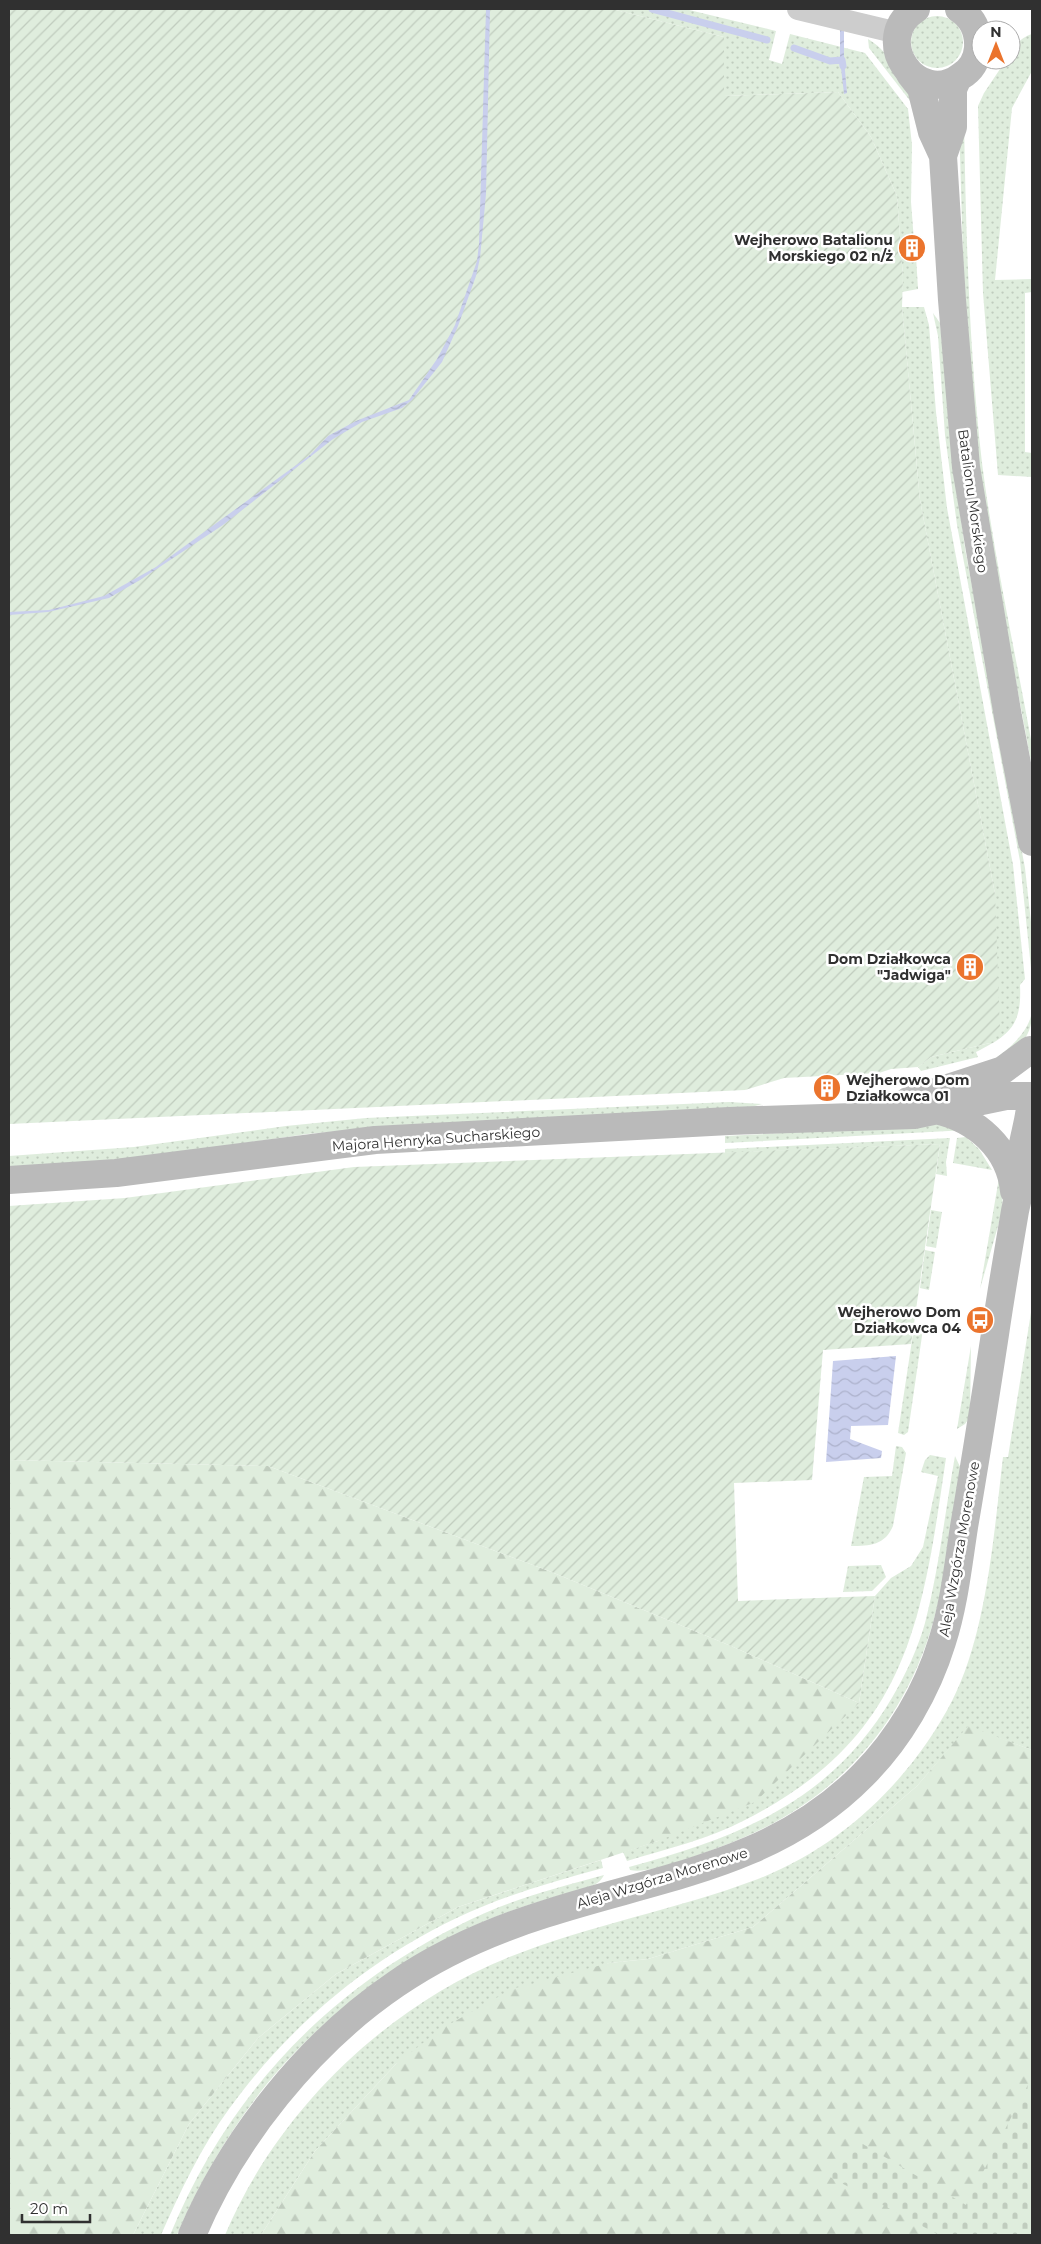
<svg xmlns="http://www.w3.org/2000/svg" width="1041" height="2244" viewBox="0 0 1041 2244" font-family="Montserrat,sans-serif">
  <defs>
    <pattern id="grass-dots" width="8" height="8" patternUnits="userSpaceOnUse" patternTransform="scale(1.25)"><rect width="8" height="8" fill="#dfeddd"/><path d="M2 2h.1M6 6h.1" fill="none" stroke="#c0ccbe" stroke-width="1.8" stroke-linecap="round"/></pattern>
    <pattern id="forest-firs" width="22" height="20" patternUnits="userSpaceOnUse" patternTransform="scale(1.25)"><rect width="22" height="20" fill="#dfeddd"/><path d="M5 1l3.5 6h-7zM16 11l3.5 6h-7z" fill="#c0ccbe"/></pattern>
    <pattern id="cemetery-stones" width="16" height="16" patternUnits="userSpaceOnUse" patternTransform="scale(1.25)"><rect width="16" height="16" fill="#dfeddd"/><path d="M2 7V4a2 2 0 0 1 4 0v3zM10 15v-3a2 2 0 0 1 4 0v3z" fill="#c0ccbe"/></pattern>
    <pattern id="garden-furrows" width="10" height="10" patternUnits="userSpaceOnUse" patternTransform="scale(1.25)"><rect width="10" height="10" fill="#dfeddd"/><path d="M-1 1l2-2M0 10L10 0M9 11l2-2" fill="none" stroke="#c0ccbe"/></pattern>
    <pattern id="water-waves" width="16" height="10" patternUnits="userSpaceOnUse" patternTransform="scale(1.25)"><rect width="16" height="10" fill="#c9cfed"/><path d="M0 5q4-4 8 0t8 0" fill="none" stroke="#adb2cc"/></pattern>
  </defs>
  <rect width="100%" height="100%" fill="#fff"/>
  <!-- grass -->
  <path fill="url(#grass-dots)" d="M 612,9 L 685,9 L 776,31 L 769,60 L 782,64 L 790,34 L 865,53 L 908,109 L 912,145 L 911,202 L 914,241 L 909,241 L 910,256 L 916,256 L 918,289 L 902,292 L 903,277 L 897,196 L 871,137 L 838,92 L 724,96 L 724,37 Z
    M911 42a26 26 0 1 1 52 0a26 26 0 1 1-52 0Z
    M 1032,34 L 1032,71 L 1012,108 L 995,280 L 1032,279 L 1032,292 L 1025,293 L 1025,452 L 1032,453 L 1032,477 L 998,475 L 983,293 L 978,106 L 984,93 L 1006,60 L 1011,60 C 1011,48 1021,37 1032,34 Z
    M 868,39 C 893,54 907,85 918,111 L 869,48 Z
    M 959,120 L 964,120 C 966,234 969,349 982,463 C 994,557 1015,651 1032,745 L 1032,767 L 981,495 L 964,293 Z
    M 902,307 L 924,307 L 929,325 L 936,412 L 947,508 L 1013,865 L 1025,979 L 1020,985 C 1022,1025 1010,1035 976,1052 L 978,1057 L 921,1071 L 918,1067 L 931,1057 L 990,1043 L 995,894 L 920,500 Z
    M 933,313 L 940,323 L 957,493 L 966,554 L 1025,868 L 1032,931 L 1032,978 L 1020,861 L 957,525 L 945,435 L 938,336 Z
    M 1032,1012 C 1032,1040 1017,1050 993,1060 C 1010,1048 1028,1033 1032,1012 Z
    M 729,1102 L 762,1104 L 741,1110 L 371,1128 L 307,1134 L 141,1158 L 9,1167 L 9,1156 L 134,1147 L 286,1126 L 366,1118 Z
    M 921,1120 L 967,1130 L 725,1143 L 725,1136 L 799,1132 Z
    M 966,1137 L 979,1149 L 992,1170 L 953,1163 L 957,1138 Z
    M 950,1138 L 946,1162 L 947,1176 L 936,1174 L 940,1144 L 725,1153 L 725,1149 Z
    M 1000,1172 L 1003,1190 L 1002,1212 L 980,1289 Z
    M 931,1210 L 942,1212 L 936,1248 L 926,1246 Z
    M 925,1250 L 935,1252 L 929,1290 L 920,1288 Z
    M 1032,1306 L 1032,1750 L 968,1727 L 917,1786 L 753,1927 L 648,1959 L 609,1963 L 396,2064 L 315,2151 L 261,2235 L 225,2235 C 277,2112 384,2008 507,1958 C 589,1925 676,1910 758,1879 C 841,1847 911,1780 952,1701 C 987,1633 994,1532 1003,1457 L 1008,1457 Z
    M 914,1327 L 923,1329 L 908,1432 L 904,1435 L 898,1433 Z
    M 971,1346 L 970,1417 L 965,1424 L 957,1429 Z
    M 896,1446 L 902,1447 L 906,1453 L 893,1526 C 885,1545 870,1546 851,1546 L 864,1477 L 892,1476 Z
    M 930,1455 L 946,1458 C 922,1622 908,1737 745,1820 C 709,1839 666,1849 627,1861 L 623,1852 L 658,1841 L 859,1703 L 875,1596 L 891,1578 L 911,1566 L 923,1547 L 938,1476 L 921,1472 L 925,1460 Z
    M 955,1456 L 962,1471 C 953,1520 947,1571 934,1619 C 904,1728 832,1804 728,1844 C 705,1852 652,1875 630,1870 L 629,1867 C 740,1837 832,1801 893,1696 C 906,1674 918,1648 925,1623 C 939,1569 945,1512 955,1456 Z
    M 881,1565 L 886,1577 L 872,1591 L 843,1592 L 848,1566 Z
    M 601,1860 L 603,1868 C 563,1879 522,1890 484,1906 C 383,1947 293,2020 229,2109 C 201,2147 180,2192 161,2235 L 133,2235 L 189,2124 L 258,2038 L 336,1974 L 458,1907 Z
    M 604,1875 C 598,1888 581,1889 568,1893 C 525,1905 481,1920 441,1942 C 427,1950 414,1960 400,1969 C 384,1980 368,1989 353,2001 C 274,2060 215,2145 177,2235 L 170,2235 C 231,2087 339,1978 485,1913 C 523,1896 565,1886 604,1875 Z"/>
  <!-- forest -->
  <path fill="url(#forest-firs)" d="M 9,1460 L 268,1466 L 549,1571 L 731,1646 L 859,1703 L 755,1802 L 658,1841 L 458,1907 L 336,1974 L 258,2038 L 189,2124 L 133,2235 L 9,2235 Z
    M 968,1726 L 1032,1750 L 1032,2235 L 261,2235 L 315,2151 L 396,2064 L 441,2029 L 512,1989 L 609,1963 L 648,1959 L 753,1927 L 917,1786 Z"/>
  <!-- cemetery -->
  <path fill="url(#cemetery-stones)" d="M 1032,2077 L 1032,2235 L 939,2235 L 830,2177 L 856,2140 L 966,2205 Z"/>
  <!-- garden -->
  <path fill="url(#garden-furrows)" d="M 9,9 L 612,9 L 724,37 L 724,96 L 838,92 L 871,137 L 897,196 L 903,277 L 902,307 L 920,500 L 995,894 L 1000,1031 L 990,1043 L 931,1057 L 918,1067 L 891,1069 L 879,1073 L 784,1078 L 745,1090 L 9,1124 Z
    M 940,1144 L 911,1344 L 823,1350 L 812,1480 L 734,1483 L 738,1601 L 875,1596 L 859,1703 L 731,1646 L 549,1571 L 268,1466 L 9,1460 L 9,1206 L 125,1198 L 354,1167 Z"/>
  <!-- water -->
  <path fill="url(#water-waves)" d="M 486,9 L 490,9 L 486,194 L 480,258 L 476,276 L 458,326 L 442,362 L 412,400 L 402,408 L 362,422 L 333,439 L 223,525 L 140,580 L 109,598 L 48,612 L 9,615 L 9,612 L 49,610 L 104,596 L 156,567 L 310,455 L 328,436 L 356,421 L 409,400 L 437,359 L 455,325 L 477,261 L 479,244 Z
    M 840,9 L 844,9 L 844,59 L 847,93 L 844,94 L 840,59 Z
    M 896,1356 L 888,1425 L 851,1426 L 850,1439 L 882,1451 L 881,1458 L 826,1462 L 833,1361 Z"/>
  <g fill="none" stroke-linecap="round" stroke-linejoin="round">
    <!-- stream -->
    <path stroke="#c9cfed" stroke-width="7" d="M 652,9 L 767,40
      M 794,48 L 830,61 L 842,60 L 843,66"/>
    <!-- street -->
    <path stroke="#cdcdcd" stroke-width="22" d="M 798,9 L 898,33"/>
    <!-- secondary -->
    <path stroke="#bababa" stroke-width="28" d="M 916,9 C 869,39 918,109 961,76 C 971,70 977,60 978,48 C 979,31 973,18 959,9
      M 910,74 L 921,88 L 932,132 L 943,156 L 952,300 L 966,467 L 1008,717 L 1032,842
      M 943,156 L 953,127 L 953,89 L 957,80
      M 908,1101 L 1003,1070 L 1030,1050
      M 936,1110 C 976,1119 1010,1148 1014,1191
      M 9,1180 L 116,1173 L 375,1140 L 729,1121 L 914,1115 L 1006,1096 L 1031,1096
      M 192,2235 C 233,2138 309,2043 396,1984 C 441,1953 494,1930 545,1914 C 658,1877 775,1865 863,1775 C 899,1739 927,1691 942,1642 C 954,1605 958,1566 964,1527 C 975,1463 985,1399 995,1334 C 1001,1293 1008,1252 1015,1211 C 1017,1201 1020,1191 1021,1180 C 1023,1170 1021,1159 1022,1149 C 1025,1131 1031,1114 1031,1096"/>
  </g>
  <!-- icons -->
  <defs>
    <symbol id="building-disc" viewBox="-11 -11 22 22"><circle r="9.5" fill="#eb742d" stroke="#fff"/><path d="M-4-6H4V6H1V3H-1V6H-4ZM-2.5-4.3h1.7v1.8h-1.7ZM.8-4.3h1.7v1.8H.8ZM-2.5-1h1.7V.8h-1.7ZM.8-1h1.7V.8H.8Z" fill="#fff"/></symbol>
    <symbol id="bus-disc" viewBox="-11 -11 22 22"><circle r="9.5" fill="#eb742d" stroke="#fff"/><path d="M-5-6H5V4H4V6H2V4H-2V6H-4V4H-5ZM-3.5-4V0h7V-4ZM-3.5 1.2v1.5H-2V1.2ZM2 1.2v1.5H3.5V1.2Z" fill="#fff"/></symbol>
  </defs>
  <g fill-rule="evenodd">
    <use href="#building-disc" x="896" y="232" width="32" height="32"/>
    <use href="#building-disc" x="954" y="951" width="32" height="32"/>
    <use href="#building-disc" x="811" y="1072" width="32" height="32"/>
    <use href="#bus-disc" x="964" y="1304" width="32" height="32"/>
  </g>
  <g text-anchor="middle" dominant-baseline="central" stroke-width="5" stroke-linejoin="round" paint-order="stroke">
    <!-- poi labels -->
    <g font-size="14" font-weight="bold" fill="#303030" stroke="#fff" text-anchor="end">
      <text x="893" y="240">Wejherowo Batalionu<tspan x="893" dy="16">Morskiego 02 n/ż</tspan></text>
      <text x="951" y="959">Dom Działkowca<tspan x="951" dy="16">"Jadwiga"</tspan></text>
      <text x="846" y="1080" text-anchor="start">Wejherowo Dom<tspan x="846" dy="16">Działkowca 01</tspan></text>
      <text x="961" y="1312">Wejherowo Dom<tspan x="961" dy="16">Działkowca 04</tspan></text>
    </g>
    <!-- street labels -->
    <g font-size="14" fill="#303030" stroke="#fff">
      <text transform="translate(973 501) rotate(82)">Batalionu Morskiego</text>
      <text transform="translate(436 1139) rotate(-4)">Majora Henryka Sucharskiego</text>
      <text transform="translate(959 1549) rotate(-80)">Aleja Wzgórza Morenowe</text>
      <text transform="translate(662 1878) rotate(-17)">Aleja Wzgórza Morenowe</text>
    </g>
  </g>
  <!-- border -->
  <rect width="1041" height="2244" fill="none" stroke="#303030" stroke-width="20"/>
  <!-- north arrow -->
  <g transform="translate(996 45)"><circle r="24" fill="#ffffff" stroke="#acacac"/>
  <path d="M0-4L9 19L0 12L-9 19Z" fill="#eb742d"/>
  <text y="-8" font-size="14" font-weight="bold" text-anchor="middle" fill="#303030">N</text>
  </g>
  <!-- scale -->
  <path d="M22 2214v8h68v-8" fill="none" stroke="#303030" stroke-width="2.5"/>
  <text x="30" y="2214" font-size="15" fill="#303030" stroke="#ffffff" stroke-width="4" paint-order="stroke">20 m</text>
</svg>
